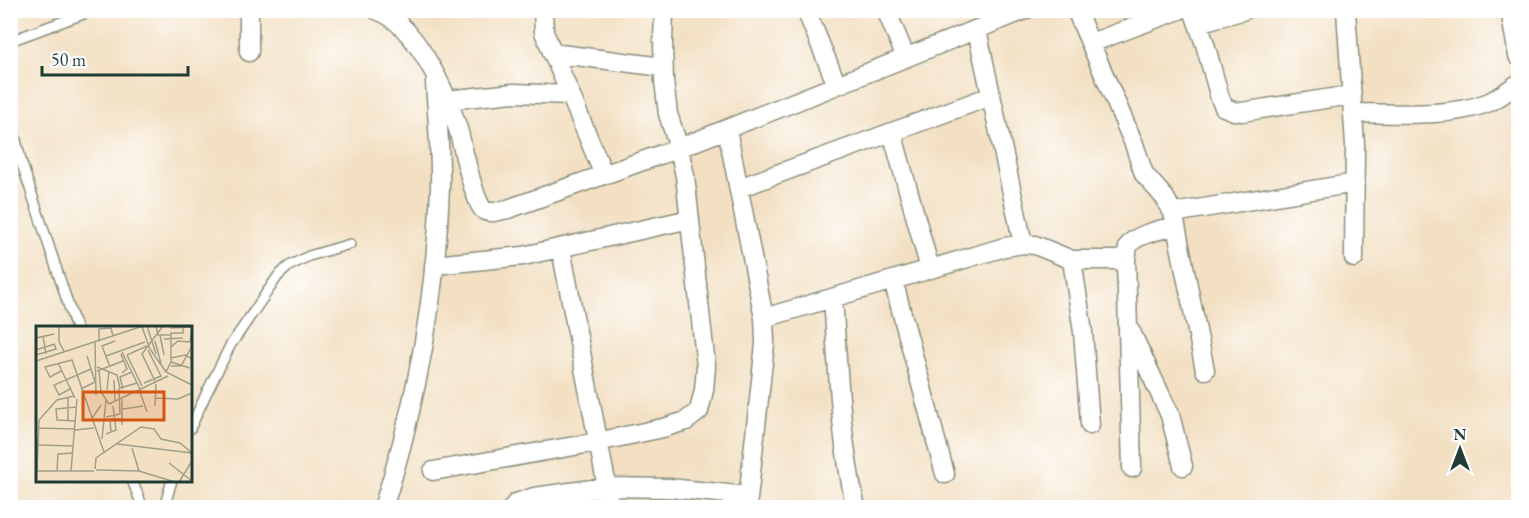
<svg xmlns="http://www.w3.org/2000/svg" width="1529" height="518" viewBox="0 0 1529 518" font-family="'EB Garamond',serif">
  <rect width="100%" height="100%" fill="#fff"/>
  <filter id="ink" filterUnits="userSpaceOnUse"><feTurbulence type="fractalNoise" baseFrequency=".0167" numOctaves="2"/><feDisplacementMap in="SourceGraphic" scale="12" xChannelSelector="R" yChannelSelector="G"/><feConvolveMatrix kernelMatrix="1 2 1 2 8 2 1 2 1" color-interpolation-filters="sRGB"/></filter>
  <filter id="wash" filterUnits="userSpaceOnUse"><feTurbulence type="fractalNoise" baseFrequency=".008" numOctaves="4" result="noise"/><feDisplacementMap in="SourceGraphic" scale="24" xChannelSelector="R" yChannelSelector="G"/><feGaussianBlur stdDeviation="1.35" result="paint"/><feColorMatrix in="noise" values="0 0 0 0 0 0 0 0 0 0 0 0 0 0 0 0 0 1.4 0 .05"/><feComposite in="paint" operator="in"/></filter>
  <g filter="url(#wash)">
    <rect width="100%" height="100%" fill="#f3e0c3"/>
  </g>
  <g filter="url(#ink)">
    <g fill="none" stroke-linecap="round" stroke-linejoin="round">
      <defs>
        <path id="lane" d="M 10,41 L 94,10
          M 10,116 L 22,164 L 76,328
          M 190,429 L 206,394 L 230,346 L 278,276 L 289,266 L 309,256 L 350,244
          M 132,480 L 143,508
          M 164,508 L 172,480"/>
        <path id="street" d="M 249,10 L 249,52
          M 376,10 C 414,21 447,93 458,129 C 462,143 475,207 485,211 C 492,214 502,210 508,209 L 679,148 L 1025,10
          M 543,10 L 544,32 L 604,175
          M 806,10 L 837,85
          M 886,10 L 906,58
          M 1076,10 L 1134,144 L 1144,174 L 1165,198 L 1173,213 L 1176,226 L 1205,370
          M 1193,10 L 1205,44 L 1220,98 L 1224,107 L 1234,111 L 1242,112 L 1351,95
          M 1346,10 L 1355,145 L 1354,258
          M 1507,10 L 1511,16 L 1518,56
          M 1198,23 L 1245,10
          M 977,30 L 1023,244
          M 1091,43 L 1179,10
          M 552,53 L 663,67
          M 447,100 L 513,93 L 570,95
          M 1353,113 C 1394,113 1448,118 1487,103 C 1498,99 1508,90 1518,84
          M 727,129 L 764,318 L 765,344 L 747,508
          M 892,132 L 930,269
          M 739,188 L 991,96
          M 1173,213 L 1355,183
          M 561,249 L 607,487 L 608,508
          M 1072,260 L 1083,332 L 1090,425
          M 434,265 L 523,256 L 690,219
          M 893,280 L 945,474
          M 833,298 C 838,368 840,439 856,508
          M 764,318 L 1005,247 L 1023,244 L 1035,245 L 1072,260 L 1126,260
          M 1131,332 L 1170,415 L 1183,466
          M 1132,468 L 1126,260 C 1127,254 1127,249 1129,245 C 1136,234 1164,229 1176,226
          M 433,471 L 597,442 L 663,428 L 686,421 L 699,411 L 704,390 L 706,366 L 685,176 L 679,148 L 668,114 L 664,81 L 663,42 L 664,10
          M 383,508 C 416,406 436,295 440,188 C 441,153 437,117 435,82
          M 512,508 L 516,503 L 534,497 L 607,487 L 669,488 L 748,496"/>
      </defs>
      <!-- lane casing -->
      <use href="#lane" stroke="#898e7c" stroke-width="12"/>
      <!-- street casing -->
      <use href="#street" stroke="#898e7c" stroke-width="21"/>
      <!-- lane -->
      <use href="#lane" stroke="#fff" stroke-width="9"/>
      <!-- street -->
      <use href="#street" stroke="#fff" stroke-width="18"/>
    </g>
  </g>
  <!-- overview -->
  <g transform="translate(36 326)">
    <rect width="156" height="156" fill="#f3e0c3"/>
    <path fill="none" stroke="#9e9f8a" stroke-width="1.5" d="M 23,0 L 23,16 L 28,25M 111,0 L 120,28M 120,0 L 122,9 L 134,9M 147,0 L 147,7 L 135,7 L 135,36 L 130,46 L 156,59M 106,1 L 114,23 L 130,46M 134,2 L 156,1M 124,9 L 128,29M 7,10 L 10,28M 0,12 L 18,8M 128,13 L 147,12M 63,14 L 63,3 L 75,2 L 77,10M 119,15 L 125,38M 59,16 L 60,69M 135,21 L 142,15 L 154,16 L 156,3M 0,24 L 19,18M 86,26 L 105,65M 85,28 L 91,43 L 86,47M 0,29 L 20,23 L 18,18M 91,29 L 106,60M 91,29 L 111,20M 70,30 L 109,16M 135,32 L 149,29 L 156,33M 0,35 L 107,0M 135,36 L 154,42M 22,37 L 39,72M 135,40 L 145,40 L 156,20M 61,41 L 81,49 L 84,62 L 101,57M 74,41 L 66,20 L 79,15M 25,45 L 14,51 L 9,41 L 36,34 L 68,126M 61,45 L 87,35M 63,45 L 65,66 L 73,78 L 132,50M 78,54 L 79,76M 119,55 L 106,28 L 127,0M 108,57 L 125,50 L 112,24M 34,63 L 23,69 L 18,59 L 55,43M 45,63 L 59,56 L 51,30M 87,63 L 84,51 L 96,46M 71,64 L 73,45M 104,66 L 111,86M 119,72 L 142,73 L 156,67M 86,73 L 86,99M 119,80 L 120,58M 87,83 L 107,80M 70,91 L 84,88 L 83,62M 55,94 L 65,79M 32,95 L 32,72M 40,95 L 21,94 L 20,83 L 41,81M 2,102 L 39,103M 39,104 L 58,102M 75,107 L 74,93 L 87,93M 70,108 L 80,104 L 77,80M 66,113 L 70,74M 81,118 L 156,127M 1,119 L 37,120M 96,122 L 103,145M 133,137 L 156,155M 59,143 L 60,132 L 105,101 L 118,103 L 125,113 L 144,117 L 156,127M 60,144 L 103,145 L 139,156M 0,145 L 58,145M 1,145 L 3,94 L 21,74 L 38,70M 21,145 L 22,128 L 37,127M 35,145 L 41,73M 143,156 L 156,135"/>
    <path fill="#d45610" fill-opacity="0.15" stroke="#d45610" stroke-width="3" d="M 47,66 L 128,66 L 128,94 L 47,94 Z"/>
    <rect width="156" height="156" fill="none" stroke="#1f3d34" stroke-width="3"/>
  </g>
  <!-- margin -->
  <rect width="1529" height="518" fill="none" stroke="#fff" stroke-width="36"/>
  <!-- north arrow -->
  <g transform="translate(1460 449)" stroke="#ffffff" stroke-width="4.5" paint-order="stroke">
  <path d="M0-4.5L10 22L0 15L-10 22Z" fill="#1f3d34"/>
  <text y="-9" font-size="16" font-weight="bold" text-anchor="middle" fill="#1f3d34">N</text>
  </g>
  <!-- scale -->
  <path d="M42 66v9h146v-9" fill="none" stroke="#1f3d34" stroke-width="3"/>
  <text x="51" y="66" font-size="18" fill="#1f3d34" stroke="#ffffff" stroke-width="4.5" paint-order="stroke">50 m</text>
</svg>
